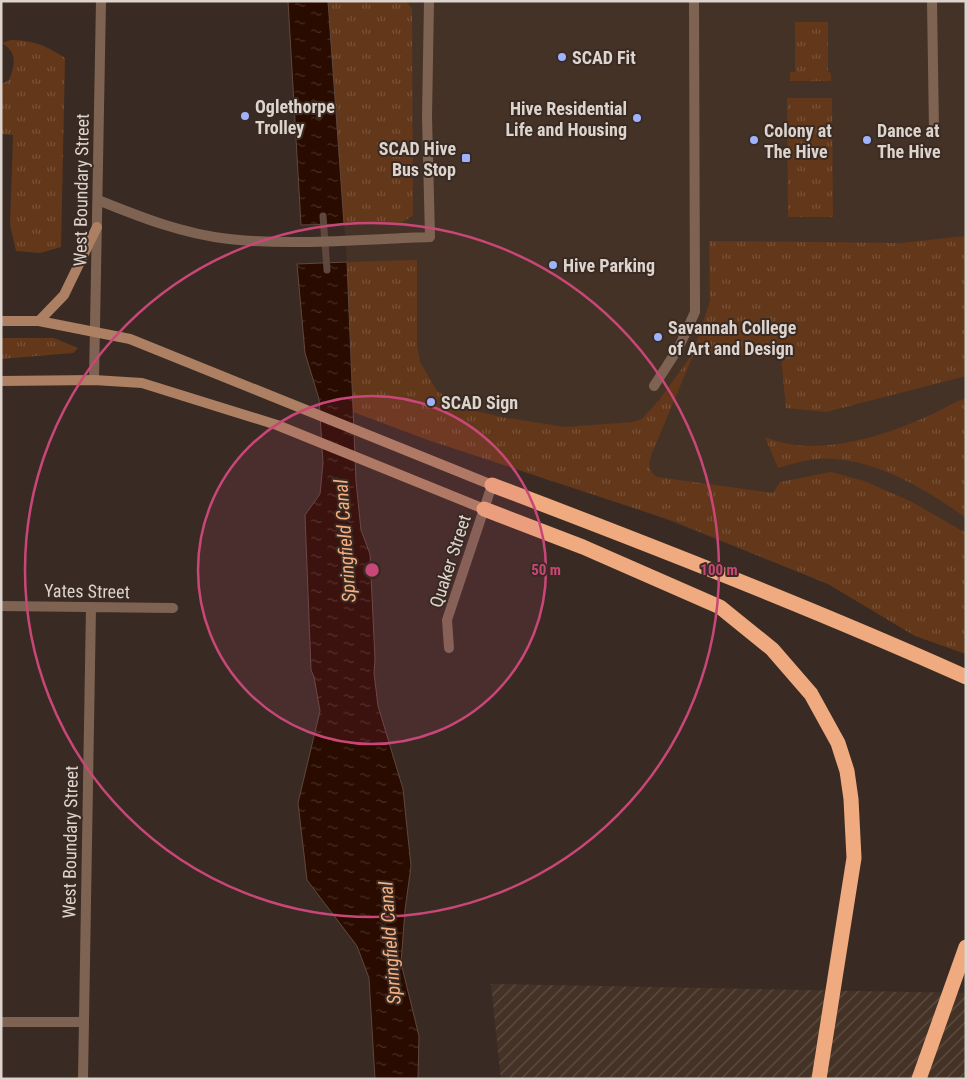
<svg xmlns="http://www.w3.org/2000/svg" width="967" height="1080" viewBox="0 0 967 1080" font-family="'Roboto Condensed',sans-serif">
  <defs>
    <pattern id="industrial-furrows" width="10" height="10" patternUnits="userSpaceOnUse" patternTransform="scale(1.25)"><rect width="10" height="10" fill="#453226"/><path d="M-1 1l2-2M0 10L10 0M9 11l2-2" fill="none" stroke="#5f4f44"/></pattern>
    <pattern id="grass-tufts" width="24" height="20" patternUnits="userSpaceOnUse" patternTransform="scale(1.25)"><rect width="24" height="20" fill="#633719"/><path d="M3 7l-1-3M5 7V3M7 7l1-3M15 17l-1-3M17 17v-4M19 17l1-3" fill="none" stroke="#795339"/></pattern>
    <pattern id="water-ripples" width="26" height="14" patternUnits="userSpaceOnUse" patternTransform="scale(1.25)"><rect width="26" height="14" fill="#290b00"/><path d="M2 4q2-2 4 0t4 0M15 11q2-2 4 0t4 0" fill="none" stroke="#482e24"/></pattern>
  </defs>
  <rect width="100%" height="100%" fill="#392b23"/>
  <!-- built -->
  <path fill="#453226" d="M 328,1 L 966,1 L 966,654 L 915,636 L 828,584 L 652,514 L 428,440 L 353,412 L 347,262 Z"/>
  <!-- industrial -->
  <path fill="url(#industrial-furrows)" d="M 491,984 L 966,993 L 966,1079 L 501,1079 Z"/>
  <!-- grass -->
  <path fill="url(#grass-tufts)" d="M 328,1 L 406,1 L 412,9 L 413,215 L 402,223 L 344,224 Z
    M 795,22 L 828,22 L 828,72 L 831,73 L 831,81 L 790,81 L 790,72 L 795,72 Z
    M 11,40 C 33,40 47,46 65,58 L 61,247 L 40,253 L 16,251 L 10,225 L 13,135 L 1,134 L 1,91 L 2,84 L 9,80 C 15,65 18,53 2,43 Z
    M 787,98 L 832,98 L 833,217 L 788,217 Z
    M 966,236 L 966,376 L 826,412 L 786,408 L 781,357 L 694,353 L 652,453 C 649,463 647,471 657,477 L 773,493 L 780,482 L 831,472 L 864,481 L 910,501 L 966,533 L 966,654 L 915,636 L 828,584 L 673,521 L 428,440 L 353,412 L 347,262 L 417,260 L 417,345 L 420,362 L 437,391 L 464,408 L 501,417 L 564,427 L 633,422 L 642,419 L 660,399 L 693,353 L 710,301 L 709,241 L 901,243 Z
    M 1,338 L 54,338 L 78,348 L 73,353 L 1,359 Z
    M 966,398 L 966,518 C 929,491 881,462 834,459 C 815,457 796,463 778,468 L 765,437 C 814,458 877,438 924,418 C 939,412 951,403 966,398 Z"/>
  <!-- water -->
  <path fill="url(#water-ripples)" stroke="#5f473e" d="M 288,1 L 328,1 L 344,224 L 301,225 Z
    M 347,262 L 356,481 L 361,530 L 370,554 L 375,659 L 374,673 L 378,706 L 403,789 L 411,866 L 405,910 L 401,963 L 419,1036 L 418,1079 L 375,1079 L 369,978 L 357,946 L 307,880 L 298,803 L 320,711 L 314,677 L 311,670 L 305,515 L 320,494 L 323,463 L 319,399 L 305,353 L 297,264 Z"/>
  <g fill="none" stroke-linecap="round" stroke-linejoin="round">
    <!-- stream -->
    <path stroke="#5f473e" stroke-width="7" d="M 323,216 L 327,270"/>
    <!-- minor -->
    <path stroke="#7f6352" stroke-width="10" d="M 932,1 L 934,131
      M 98,200 C 140,217 183,234 229,239 C 293,246 366,239 430,237 L 427,117 L 429,1
      M 654,386 L 679,347 L 695,312 L 694,1
      M 1,606 L 173,608
      M 449,648 L 447,620 L 492,485
      M 1,1022 L 83,1022
      M 83,1079 L 91,607"/>
    <!-- tertiary -->
    <path stroke="#7f6352" stroke-width="10" d="M 94,380 L 101,1"/>
    <!-- secondary -->
    <path stroke="#ad8064" stroke-width="10" d="M 1,321 L 39,321 L 130,339 L 492,485
      M 39,321 L 64,295 L 97,227
      M 1,381 L 94,380 L 142,383 L 277,425 L 484,509"/>
    <!-- motorway -->
    <path stroke="#efaa7f" stroke-width="15" d="M 492,485 C 651,545 810,607 966,677
      M 484,509 L 583,547 L 720,607 L 772,649 L 811,694 L 838,743 L 847,771 L 851,799 L 854,858 L 819,1079
      M 919,1079 L 966,947"/>
  </g>
  <!-- distance rings -->
  <circle cx="372" cy="570" r="174" fill="#c94778" fill-opacity=".12"/>
  <g fill="none" stroke="#c94778" stroke-width="2.5">
    <circle cx="372" cy="570" r="174"/>
    <circle cx="372" cy="570" r="347"/>
  </g>
  <!-- markers -->
  <g fill="#9fb3fd" stroke="#392b23" stroke-width="2">
    <circle cx="562" cy="57" r="5"/>
    <circle cx="245" cy="116" r="5"/>
    <circle cx="637" cy="118" r="5"/>
    <circle cx="754" cy="140" r="5"/>
    <circle cx="867" cy="140" r="5"/>
    <rect x="461" y="153" width="10" height="10" rx="2.5"/>
    <circle cx="553" cy="265" r="5"/>
    <circle cx="658" cy="337" r="5"/>
    <circle cx="431" cy="402" r="5"/>
  </g>
  <g text-anchor="middle" dominant-baseline="central" stroke-width="4" stroke-linejoin="round" paint-order="stroke">
    <!-- poi labels -->
    <g font-size="18" font-weight="bold" fill="#ddd4ce" stroke="#392b23" text-anchor="start">
      <text x="572" y="57">SCAD Fit</text>
      <text x="255" y="106">Oglethorpe<tspan x="255" dy="21">Trolley</tspan></text>
      <text x="627" y="108" text-anchor="end">Hive Residential<tspan x="627" dy="21">Life and Housing</tspan></text>
      <text x="764" y="130">Colony at<tspan x="764" dy="21">The Hive</tspan></text>
      <text x="877" y="130">Dance at<tspan x="877" dy="21">The Hive</tspan></text>
      <text x="456" y="148" text-anchor="end">SCAD Hive<tspan x="456" dy="21">Bus Stop</tspan></text>
      <text x="563" y="265">Hive Parking</text>
      <text x="668" y="327">Savannah College<tspan x="668" dy="21">of Art and Design</tspan></text>
      <text x="441" y="402">SCAD Sign</text>
    </g>
    <!-- street labels -->
    <g font-size="18" fill="#ddd4ce" stroke="#392b23">
      <text transform="translate(81 190) rotate(-89)">West Boundary Street</text>
      <text transform="translate(450 561) rotate(-72)">Quaker Street</text>
      <text transform="translate(87 591) rotate(1)">Yates Street</text>
      <text transform="translate(70 842) rotate(-89)">West Boundary Street</text>
    </g>
    <!-- water labels -->
    <g font-size="19" font-style="italic" fill="#f7af82" stroke="#392b23">
      <text transform="translate(345 541) rotate(-94)">Springfield Canal</text>
      <text transform="translate(390 943) rotate(-94)">Springfield Canal</text>
    </g>
  </g>
  <circle cx="372" cy="570" r="8" fill="#c94778" stroke="#392b23" stroke-width="2.5"/>
  <g font-size="15" text-anchor="middle" font-weight="bold" fill="#c94778" stroke="#392b23" stroke-width="4" stroke-linejoin="round" paint-order="stroke">
    <text x="546" y="575">50 m</text>
    <text x="719" y="575">100 m</text>
  </g>
  <!-- border -->
  <rect width="967" height="1080" fill="none" stroke="#ddd4ce" stroke-width="5"/>
</svg>
